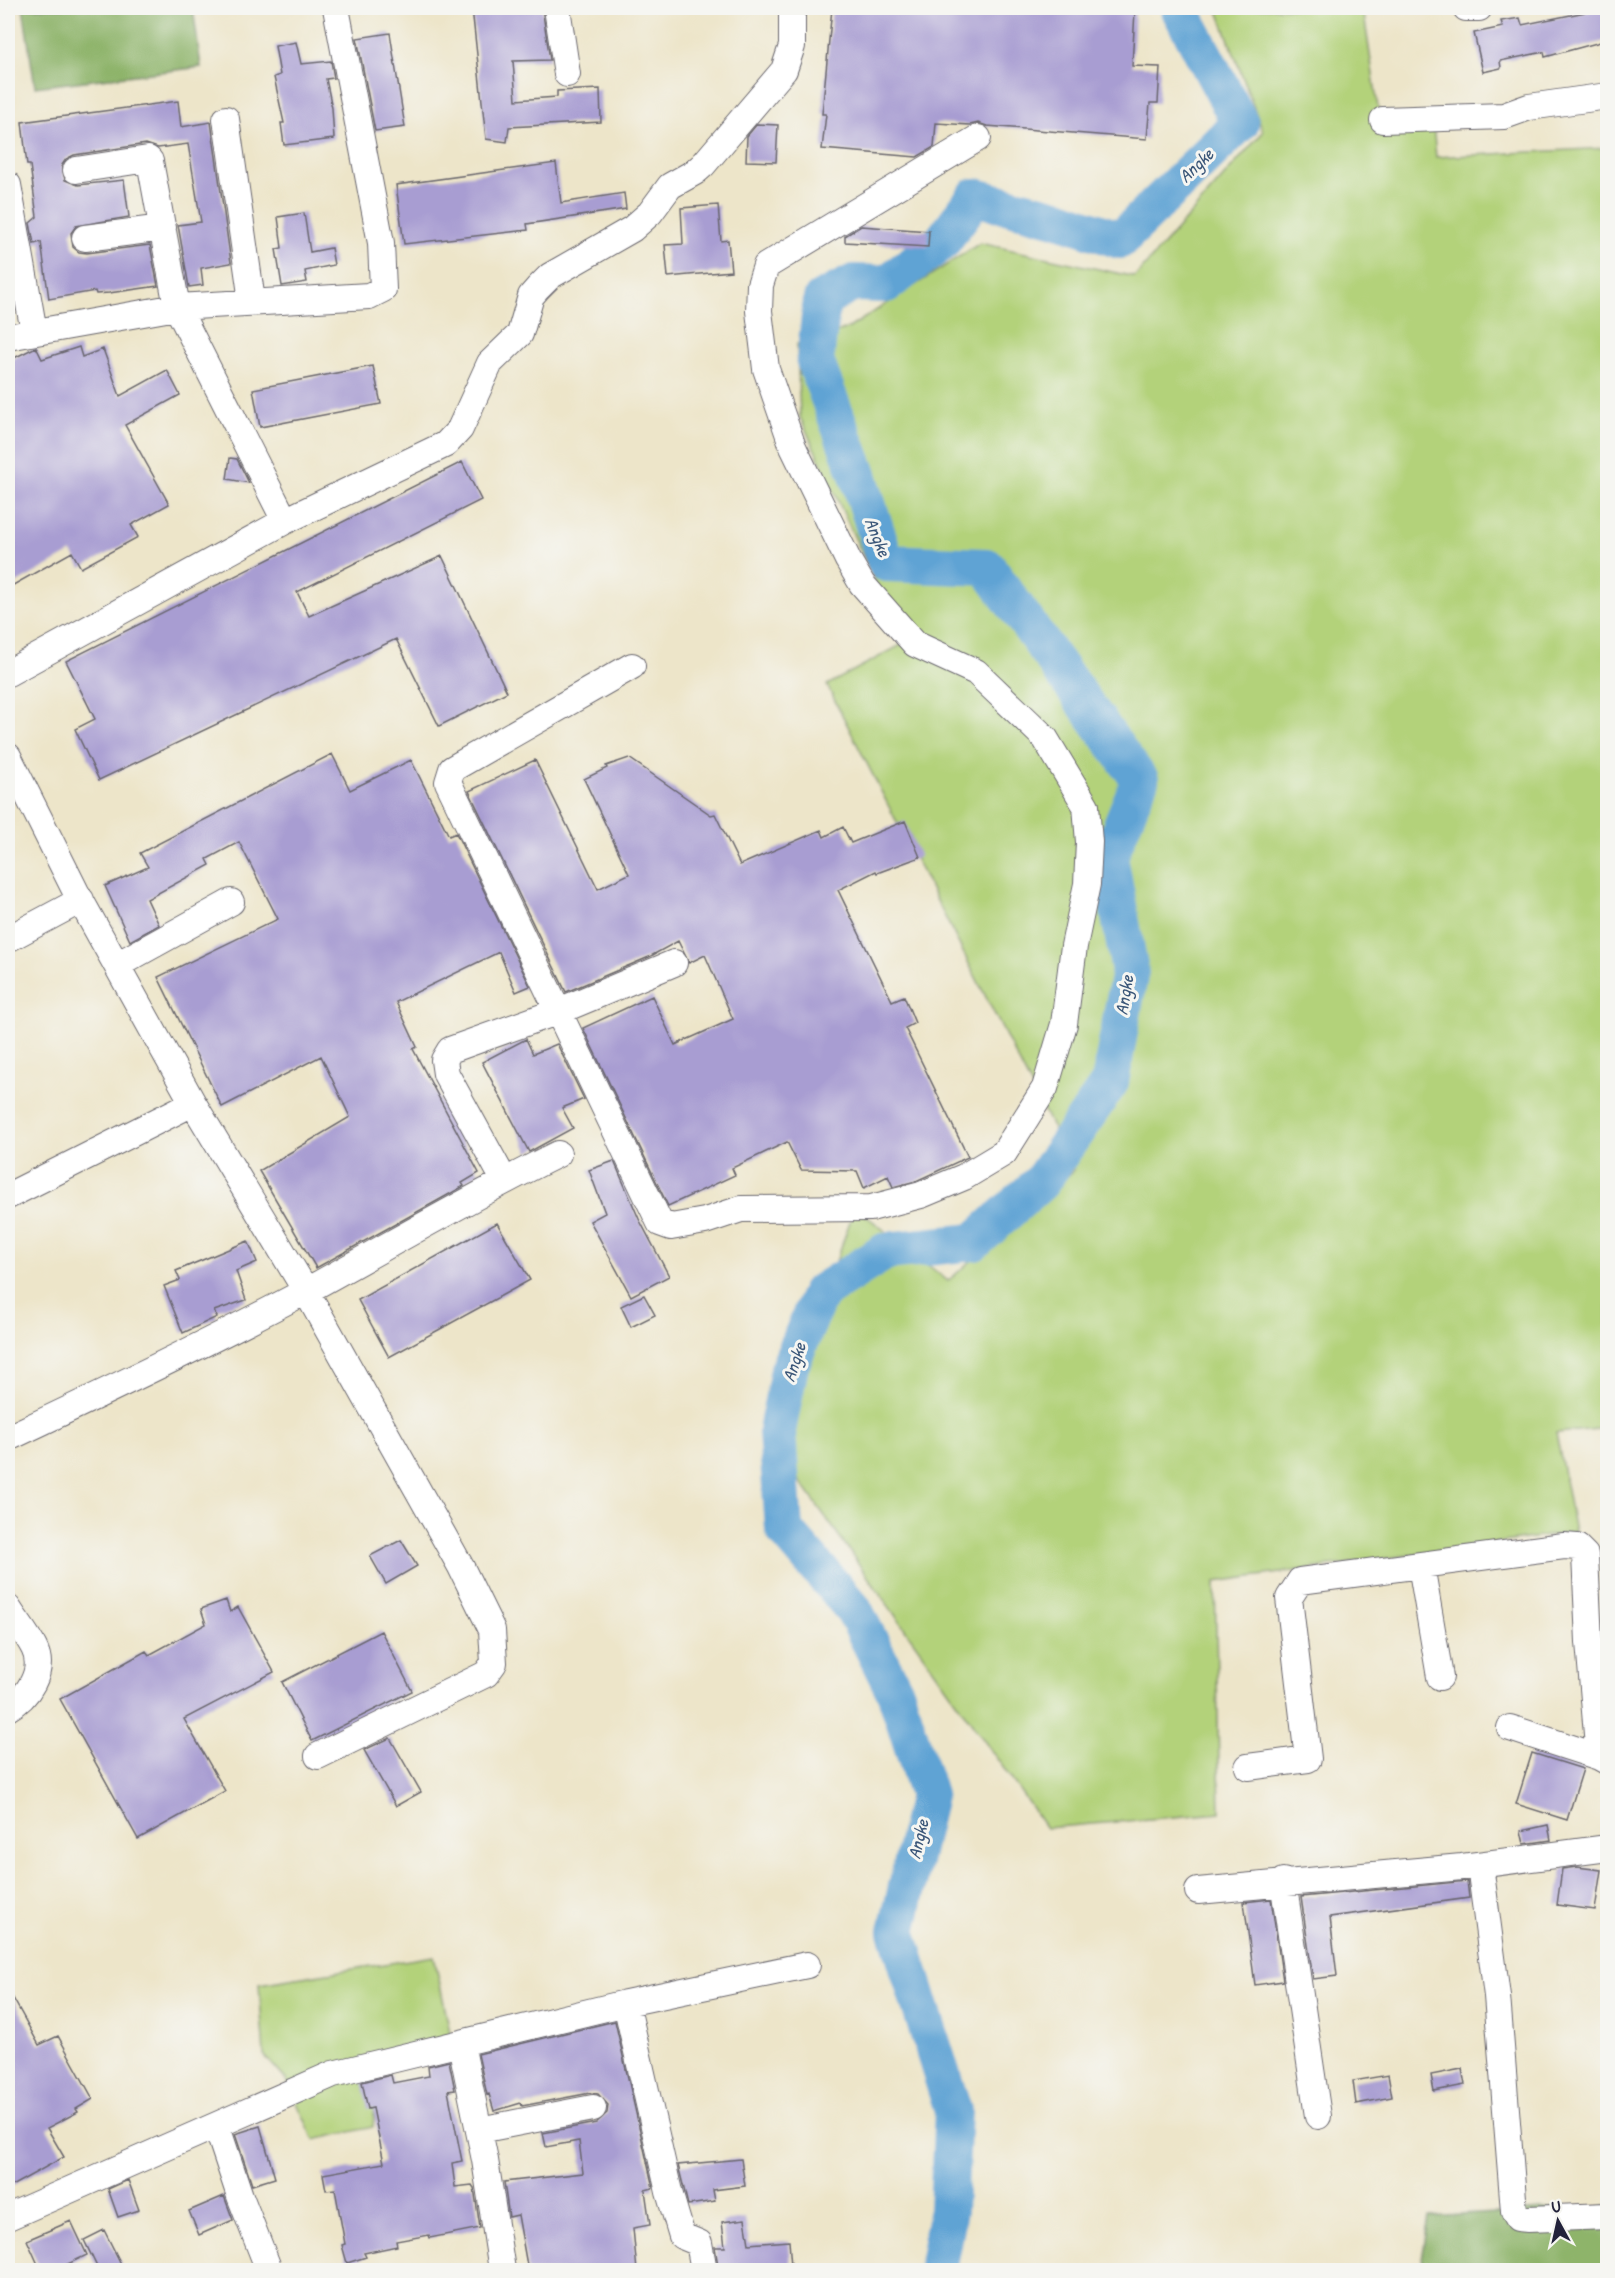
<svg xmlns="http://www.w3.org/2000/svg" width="1615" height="2278" viewBox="0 0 1615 2278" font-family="'Patrick Hand',sans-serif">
  <rect width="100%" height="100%" fill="#f6f6f2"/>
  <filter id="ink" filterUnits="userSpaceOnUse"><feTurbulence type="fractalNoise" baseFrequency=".0167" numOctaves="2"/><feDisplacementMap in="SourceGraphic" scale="12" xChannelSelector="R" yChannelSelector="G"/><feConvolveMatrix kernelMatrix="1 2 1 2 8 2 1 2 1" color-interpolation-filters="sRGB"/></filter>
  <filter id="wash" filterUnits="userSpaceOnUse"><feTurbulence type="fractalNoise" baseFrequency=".008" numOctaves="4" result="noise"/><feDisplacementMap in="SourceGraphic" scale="24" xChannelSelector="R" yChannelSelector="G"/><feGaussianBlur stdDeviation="1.35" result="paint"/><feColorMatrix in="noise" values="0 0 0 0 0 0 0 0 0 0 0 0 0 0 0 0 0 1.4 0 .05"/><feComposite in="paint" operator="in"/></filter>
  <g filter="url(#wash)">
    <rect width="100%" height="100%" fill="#ede5c9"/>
    <!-- green -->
    <path fill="#b3d27a" stroke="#6a7a5a" stroke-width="1.5" d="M 1217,8 L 1363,8 L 1380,121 L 1432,113 L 1436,157 L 1607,148 L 1608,1428 L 1556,1433 L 1575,1532 L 1215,1582 L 1220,1813 L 1046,1828 L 773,1443 L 855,1207 L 948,1281 L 1074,1170 L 827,685 L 903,644 L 800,417 L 797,344 L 849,328 L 980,243 L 1135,277 L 1263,132 Z
      M 434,1956 L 451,2037 L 379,2055 L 373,2127 L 314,2140 L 287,2081 L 264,2055 L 259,1984 Z"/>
    <!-- forest -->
    <path fill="#8eb46a" stroke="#586b52" stroke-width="1.5" d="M 23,8 L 193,8 L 201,67 L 35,87 Z
      M 1607,2206 L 1607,2270 L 1420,2270 L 1429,2217 Z"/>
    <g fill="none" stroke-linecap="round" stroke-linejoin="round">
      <!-- river -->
      <path stroke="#5fa3d4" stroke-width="38" d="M 937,2270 L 948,2210 L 953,2111 L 897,1931 L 928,1795 L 896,1694 L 854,1610 L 784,1529 L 777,1431 L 790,1366 L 820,1293 L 886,1251 L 974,1242 L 1041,1182 L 1110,1082 L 1130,971 L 1109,857 L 1140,780 L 987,567 L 886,563 L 857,472 L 815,361 L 822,299 L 854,283 L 886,284 L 941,243 L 975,197 L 1060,219 L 1120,240 L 1240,123 L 1179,8"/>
    </g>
    <g id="blocks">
      <!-- building -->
      <path fill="#a89dd2" d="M 472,8 L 542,8 L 550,60 L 513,61 L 516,100 L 557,97 L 557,91 L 600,89 L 601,122 L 509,127 L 507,142 L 486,139 Z
        M 832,8 L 1085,8 L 1135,10 L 1132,66 L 1160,67 L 1158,103 L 1150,103 L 1147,139 L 987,126 L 978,123 L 970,125 L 936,123 L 934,147 L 917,157 L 822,149 L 826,114 L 822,114 Z
        M 1605,8 L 1608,40 L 1545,57 L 1544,52 L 1500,61 L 1501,68 L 1483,72 L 1474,33 L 1503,27 L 1501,21 L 1520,18 L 1522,25 Z
        M 390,33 L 405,127 L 375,131 L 357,38 Z
        M 296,42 L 301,64 L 331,61 L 334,78 L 326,79 L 332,108 L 334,139 L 284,145 L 281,123 L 284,123 L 274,77 L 280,75 L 275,46 Z
        M 178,101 L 181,127 L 211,122 L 231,263 L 201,268 L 203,285 L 189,287 L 178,225 L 201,222 L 188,144 L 158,148 L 146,144 L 74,155 L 66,159 L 62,165 L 65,180 L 78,185 L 124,180 L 129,217 L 76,226 L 71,233 L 73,247 L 79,252 L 87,253 L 150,245 L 158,286 L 109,293 L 96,294 L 95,291 L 49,299 L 41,242 L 34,244 L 30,223 L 37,217 L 30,165 L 27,165 L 22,122 Z
        M 757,124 L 778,125 L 776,162 L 746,161 L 747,136 Z
        M 556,163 L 561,203 L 624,193 L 626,209 L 527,224 L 528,230 L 404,244 L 396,185 Z
        M 718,205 L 721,241 L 728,240 L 731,271 L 668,277 L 665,245 L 683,244 L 681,208 Z
        M 304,213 L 310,252 L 331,248 L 334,265 L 305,271 L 307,282 L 282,286 L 276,249 L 282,248 L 278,217 Z
        M 861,226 L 929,231 L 928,247 L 845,242 L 845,236 Z
        M 36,347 L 42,359 L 79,347 L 82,357 L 103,349 L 120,396 L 167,370 L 180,395 L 125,425 L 169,504 L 131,525 L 138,537 L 81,568 L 72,552 L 8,588 L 8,361 Z
        M 373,366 L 381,404 L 260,427 L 253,389 Z
        M 230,458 L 237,459 L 249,483 L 227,479 Z
        M 462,462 L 481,500 L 297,592 L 309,616 L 442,556 L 507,692 L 439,726 L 396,639 L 99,780 L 75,729 L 95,719 L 66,661 Z
        M 332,754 L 350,790 L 411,760 L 449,836 L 456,833 L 530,986 L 516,992 L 499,952 L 396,1002 L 417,1047 L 413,1049 L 479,1173 L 462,1183 L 464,1186 L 316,1268 L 259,1171 L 350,1117 L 321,1056 L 222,1107 L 158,977 L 278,919 L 239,842 L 207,859 L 210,865 L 147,899 L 159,925 L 130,941 L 105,886 L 148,867 L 140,853 Z
        M 629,758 L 711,815 L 715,814 L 740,865 L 821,830 L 824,837 L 843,827 L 851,843 L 905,821 L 920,857 L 877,873 L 876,871 L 838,890 L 892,1001 L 904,996 L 915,1023 L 905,1028 L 968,1157 L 916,1181 L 893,1187 L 888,1176 L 864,1188 L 857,1171 L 801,1170 L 787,1142 L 732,1168 L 735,1175 L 668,1206 L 583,1028 L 652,996 L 675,1045 L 733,1019 L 705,955 L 689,963 L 678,941 L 649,957 L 566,992 L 469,791 L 535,760 L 598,889 L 629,874 L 584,779 L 607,768 L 606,766 Z
        M 526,1039 L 533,1054 L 557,1044 L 584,1099 L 562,1108 L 573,1128 L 529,1152 L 482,1062 Z
        M 614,1161 L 639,1219 L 669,1276 L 631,1296 L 590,1221 L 605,1213 L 589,1170 Z
        M 497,1223 L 530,1280 L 389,1357 L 358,1300 Z
        M 248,1241 L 257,1262 L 236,1271 L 246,1300 L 214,1311 L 217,1317 L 183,1333 L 164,1286 L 180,1280 L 176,1271 Z
        M 644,1295 L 655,1315 L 631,1327 L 621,1306 Z
        M 401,1540 L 417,1566 L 386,1584 L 370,1556 Z
        M 226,1600 L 230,1612 L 238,1607 L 274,1672 L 184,1719 L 225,1791 L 138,1839 L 60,1699 L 146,1651 L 149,1655 L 206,1624 L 201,1609 Z
        M 381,1631 L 412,1691 L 312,1741 L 282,1682 Z
        M 390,1738 L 421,1792 L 396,1806 L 364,1750 Z
        M 1532,1753 L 1583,1769 L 1567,1820 L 1516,1804 Z
        M 1548,1825 L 1551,1840 L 1524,1844 L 1521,1831 Z
        M 1577,1867 L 1601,1870 L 1595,1910 L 1557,1905 L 1562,1869 Z
        M 1467,1881 L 1469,1898 L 1330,1917 L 1337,1976 L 1313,1979 L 1301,1897 Z
        M 1271,1899 L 1283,1981 L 1255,1985 L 1244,1902 Z
        M 8,1989 L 39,2045 L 58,2036 L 93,2099 L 76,2109 L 78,2112 L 47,2128 L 64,2157 L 8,2188 Z
        M 615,2021 L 653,2188 L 645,2190 L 650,2225 L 633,2228 L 637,2271 L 528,2271 L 518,2215 L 509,2217 L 504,2182 L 583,2173 L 579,2141 L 546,2147 L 543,2133 L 596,2123 L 607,2113 L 608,2105 L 598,2094 L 590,2093 L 522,2106 L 521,2103 L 494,2111 L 489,2094 L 487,2095 L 478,2054 Z
        M 449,2061 L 455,2090 L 448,2091 L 462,2161 L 452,2163 L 455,2187 L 472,2185 L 474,2188 L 480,2228 L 430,2238 L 429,2235 L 396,2241 L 397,2246 L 364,2253 L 366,2257 L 347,2263 L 342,2245 L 345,2244 L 335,2189 L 326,2190 L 323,2174 L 384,2163 L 373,2108 L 368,2109 L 362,2082 L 391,2075 L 393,2083 L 429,2076 L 428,2066 Z
        M 1462,2069 L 1465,2085 L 1434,2091 L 1431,2075 Z
        M 1388,2075 L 1392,2097 L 1356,2104 L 1353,2081 Z
        M 260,2126 L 275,2178 L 252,2185 L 235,2134 Z
        M 741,2159 L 745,2186 L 713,2190 L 715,2201 L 688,2205 L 678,2165 Z
        M 128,2180 L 139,2210 L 118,2217 L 108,2189 Z
        M 224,2196 L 233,2220 L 199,2235 L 189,2211 Z
        M 745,2219 L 749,2244 L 789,2241 L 791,2266 L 759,2271 L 719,2271 L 715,2247 L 725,2247 L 722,2222 Z
        M 71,2221 L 87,2255 L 53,2271 L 41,2271 L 27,2240 Z
        M 104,2230 L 121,2264 L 108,2271 L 99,2271 L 84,2240 Z"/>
    </g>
  </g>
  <g filter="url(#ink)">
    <use href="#blocks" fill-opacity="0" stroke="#69666d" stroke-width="1.5"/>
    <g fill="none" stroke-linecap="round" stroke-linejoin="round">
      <defs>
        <path id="minor" d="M 557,8 L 567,74
          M 1466,8 L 1479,8
          M 226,119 L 252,301
          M 1383,120 L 1504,116 L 1529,107 L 1608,96
          M 76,170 L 148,159 L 150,161 L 177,307 L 285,521
          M 8,185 L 34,332
          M 85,238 L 163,228
          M 8,337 L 177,307 L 369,296 L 383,289 L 381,243 L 336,8
          M 632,666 L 452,769 L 448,782 L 660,1223 L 671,1227 L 705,1221 L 741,1209 L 871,1208 L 921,1195 L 964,1177 L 1004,1153 L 1045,1088 L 1064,1024 L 1074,946 L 1087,884 L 1089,842 L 1086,806 L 1045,738 L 976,672 L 915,644 L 862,584 L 848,560 L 793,447 L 766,369 L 759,311 L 760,285 L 766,266 L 978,138
          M 8,673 L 285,521 L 446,444 L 460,429 L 490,363 L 520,334 L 531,296 L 538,288 L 550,276 L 632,229 L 650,213 L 670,186 L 695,172 L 703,165 L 784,70 L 792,46 L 792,8
          M 8,756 L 76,892 L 193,1103 L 306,1291 L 461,1567 L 492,1630 L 494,1663 L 486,1674 L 318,1756
          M 8,939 L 81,900
          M 117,965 L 231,902
          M 504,1180 L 446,1074 L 444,1060 L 450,1050 L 559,1011 L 674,963
          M 8,1196 L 193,1103
          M 8,1438 C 108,1391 208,1343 306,1291 C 390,1245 472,1196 558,1154
          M 1421,1565 L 1440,1677
          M 8,1608 C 16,1621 27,1634 34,1648 C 46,1671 27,1698 8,1708
          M 1510,1728 L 1599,1757
          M 1248,1767 L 1308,1759 L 1289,1598 L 1300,1581 L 1564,1546 L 1577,1547 L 1585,1555 L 1589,1642 L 1599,1757 L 1608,1762
          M 1480,1865 L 1497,1996 L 1514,2211 L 1518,2218 L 1528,2219 L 1608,2216
          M 1283,1881 L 1318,2116
          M 1198,1891 L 1462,1867 L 1608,1848
          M 626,2003 L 669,2192 L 682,2236 L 699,2243 L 704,2270
          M 461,2044 L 485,2160 L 502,2270
          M 217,2127 L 240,2196 L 269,2270
          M 479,2130 L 593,2108
          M 8,2217 L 333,2074 L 626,2003 L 807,1965"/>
      </defs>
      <!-- minor casing -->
      <use href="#minor" stroke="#69666d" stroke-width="28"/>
      <!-- minor -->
      <use href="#minor" stroke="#fff" stroke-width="26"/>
    </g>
  </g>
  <g text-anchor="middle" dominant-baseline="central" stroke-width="6" stroke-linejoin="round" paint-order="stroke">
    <!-- water labels -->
    <g font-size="18" font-style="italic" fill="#3a5678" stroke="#f6f6f2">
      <text transform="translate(1196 165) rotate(-44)">Angke</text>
      <text transform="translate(878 537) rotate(68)">Angke</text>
      <text transform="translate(1124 995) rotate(-81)">Angke</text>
      <text transform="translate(794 1362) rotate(-72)">Angke</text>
      <text transform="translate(918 1839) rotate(-77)">Angke</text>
    </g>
  </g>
  <!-- margin -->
  <rect width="1615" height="2278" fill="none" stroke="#f6f6f2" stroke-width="30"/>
  <!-- north arrow -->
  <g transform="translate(1558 2221) rotate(352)" stroke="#f6f6f2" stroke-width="4.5" paint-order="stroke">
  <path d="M0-4.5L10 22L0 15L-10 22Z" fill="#22223b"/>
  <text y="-9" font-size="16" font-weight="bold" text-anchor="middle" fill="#22223b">U</text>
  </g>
</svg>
